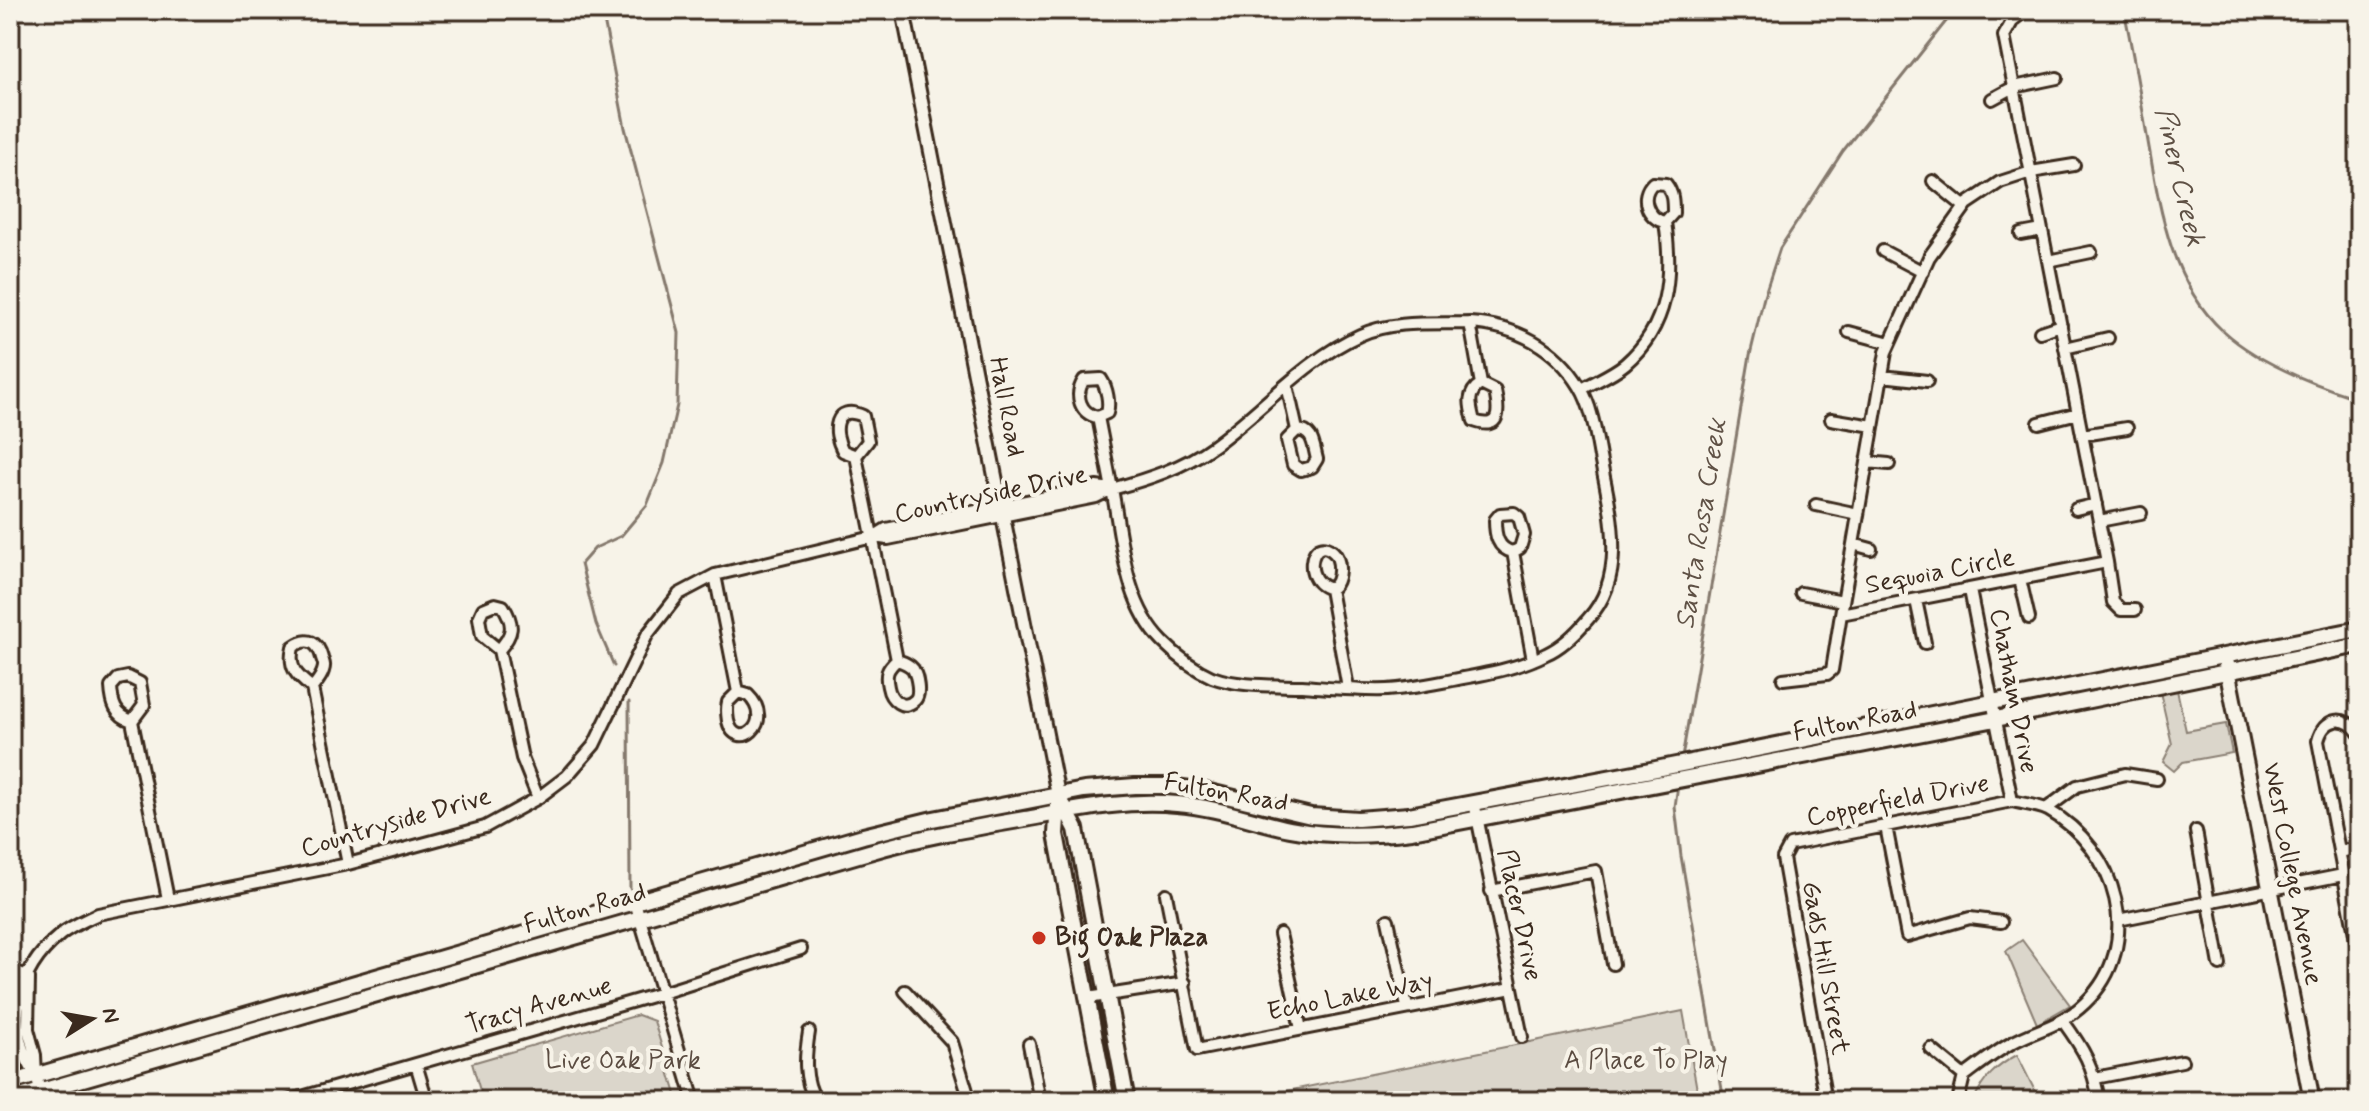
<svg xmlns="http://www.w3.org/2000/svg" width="2369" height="1111" viewBox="0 0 2369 1111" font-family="Mynerve,sans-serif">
  <defs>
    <pattern id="water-waves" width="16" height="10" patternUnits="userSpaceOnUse" patternTransform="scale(2)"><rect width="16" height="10" fill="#b4aca0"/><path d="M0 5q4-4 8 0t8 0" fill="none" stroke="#948c82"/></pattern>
  </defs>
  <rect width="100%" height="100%" fill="#f7f3e8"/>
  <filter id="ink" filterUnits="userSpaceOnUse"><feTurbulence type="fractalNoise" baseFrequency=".0125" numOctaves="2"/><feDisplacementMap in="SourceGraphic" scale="16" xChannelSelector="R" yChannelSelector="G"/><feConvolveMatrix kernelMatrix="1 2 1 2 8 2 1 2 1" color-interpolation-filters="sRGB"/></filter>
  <g filter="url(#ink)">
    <!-- green -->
    <path fill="#dbd6cb" stroke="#8b8074" stroke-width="2" d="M 2177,690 L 2186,731 L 2226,724 L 2232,753 L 2183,762 L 2174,771 L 2163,762 L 2172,744 L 2160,692 Z
      M 2359,854 L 2359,912 L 2350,863 L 2354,856 Z
      M 2022,940 L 2070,1005 L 2037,1024 L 2006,951 Z
      M 1683,1011 L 1699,1101 L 1238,1101 Z
      M 638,1015 L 654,1021 L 678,1101 L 483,1101 L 472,1063 Z
      M 2017,1055 L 2040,1101 L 1973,1101 C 1984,1078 1995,1067 2017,1055 Z"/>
    <!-- water -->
    <path fill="url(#water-waves)" stroke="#84786c" stroke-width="2" d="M 1576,1094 L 1591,1095 L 1606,1101 L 1489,1101 Z"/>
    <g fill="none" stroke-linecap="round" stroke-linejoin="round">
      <!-- stream -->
      <path stroke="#84786c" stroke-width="3" d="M 602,10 L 625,128 L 679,333 L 677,405 L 664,463 L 647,505 L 621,536 L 595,548 L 581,564 L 596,624 L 614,666
        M 2124,10 C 2133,52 2140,94 2147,136 C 2159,204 2169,281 2223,331 C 2258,363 2315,385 2359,399
        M 629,702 L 630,888
        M 1682,758 L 1750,355 L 1764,297 L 1780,248 L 1843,151 L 1955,10
        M 1678,785 L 1675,807 L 1681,856 L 1724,1101"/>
      <defs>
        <path id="minor" d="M 2026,10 L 2013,20 L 2004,36 L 2107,562 L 1841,614 L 1886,352 L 1929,257 L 1967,204 L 2000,182 L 2031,172 L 2074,165
          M 1992,99 L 2014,87 L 2057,78
          M 1933,181 L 1965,207
          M 2021,234 L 2042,230
          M 1883,251 L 1923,272
          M 2048,261 L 2091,252
          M 1470,323 C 1516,326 1556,347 1580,387 C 1592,406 1596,435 1600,457 C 1610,509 1629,575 1588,619 C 1577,632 1562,647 1546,654 C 1517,669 1485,674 1453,680 C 1432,684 1409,689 1387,690 C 1359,691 1331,688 1302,686 C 1274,685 1239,687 1212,677 C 1194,669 1177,656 1163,642 C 1124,603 1122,540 1112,489 C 1148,479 1183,468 1213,446 C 1263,410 1304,360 1360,335 C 1393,320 1435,324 1470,323 Z
          M 1470,323 L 1481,384 C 1466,393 1470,406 1474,421 C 1502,431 1499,410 1495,391 L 1481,384
          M 1849,332 L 1890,343
          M 2040,332 L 2061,325
          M 2065,348 L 2108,338
          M 1882,376 L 1927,381
          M 1287,385 L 1297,430 L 1287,440 L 1293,465 L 1301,470 L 1312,467 L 1317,459 C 1313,445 1314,431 1297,430
          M 1582,389 C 1596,381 1613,374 1625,364 C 1669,326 1673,275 1665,222 L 1673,213 C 1673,202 1673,193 1666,184 L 1653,183 C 1639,196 1647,219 1665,222
          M 1098,417 C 1080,414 1074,395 1084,380 L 1101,379 C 1107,388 1110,403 1107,413 L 1098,417 L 1112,489
          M 1831,419 L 1873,426
          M 2039,423 L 2078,413
          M 2082,435 L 2127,428
          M 856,456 L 843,451 C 832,432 834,403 863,416 L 868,441 L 856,456 L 897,660 C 887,669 885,674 888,687 C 890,699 903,712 915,700 C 921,694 917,676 913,669 C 909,664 903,662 897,660
          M 1867,462 L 1889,464
          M 1816,505 L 1858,514
          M 2076,509 L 2096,504
          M 2099,521 L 2141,513
          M 873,537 L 886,529 L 1096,487 L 1112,489
          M 1853,544 L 1871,549
          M 1513,552 C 1497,549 1495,534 1495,520 L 1500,514 L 1514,513 L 1519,517 L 1524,535 L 1520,548 L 1513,552 L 1533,660
          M 2107,562 L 2113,602 L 2121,610 L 2135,610
          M 715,575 L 738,692 L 728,702 C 726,709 727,714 728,721 C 736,754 777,723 748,695 L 738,692
          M 2020,579 L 2029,618
          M 1330,589 C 1321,586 1316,582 1313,573 C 1309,561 1315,540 1331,550 C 1342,557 1342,582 1330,589 L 1348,688
          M 1970,590 L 2012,801
          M 1801,593 L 1843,601
          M 1916,600 L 1925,643
          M 499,650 L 482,636 L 479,618 L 483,609 L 495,604 L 503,606 C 515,625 513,634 499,650 L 522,758 L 538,798
          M 1783,679 L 1827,674 L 1832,670 L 1841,614
          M 312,688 C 296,675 288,668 293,647 C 308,636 318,642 322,658 C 324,664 325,665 323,671 C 321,678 316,683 312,688 L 348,864
          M 132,721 C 115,715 112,704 111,687 L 118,679 L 128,677 L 140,683 L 144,705 L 132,721 L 168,899
          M 2359,733 C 2345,714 2324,717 2318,741 L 2359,955
          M 1474,802 L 1522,1037
          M 2046,809 L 2077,786 L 2125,774 L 2157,779
          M 1886,826 L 1907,936 L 1970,918 L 2001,922
          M 2196,831 L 2220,965
          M 2339,852 L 2359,848
          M 1491,891 L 1596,871 L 1613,964
          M 1166,894 L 1197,1050 L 1512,988
          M 635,902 L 694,1101
          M 1388,920 L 1407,1007
          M 2118,920 L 2343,875
          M 1280,934 L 1301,1029
          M 10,970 L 28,976
          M 29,978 L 28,1029 L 35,1055 L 36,1076 L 43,1101
          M 905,991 L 952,1042 L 970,1101
          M 1088,998 L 1185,983
          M 2063,1021 C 2084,1050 2093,1065 2099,1101
          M 809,1032 C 805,1056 803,1079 816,1101
          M 1029,1044 L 1040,1101
          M 1931,1049 L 1964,1076
          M 416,1064 L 427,1101
          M 36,1076 C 4,1027 15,972 60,935 C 71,926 86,920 98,914 L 348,864 L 485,827 L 538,798 L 567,776 L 594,745 L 647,635 L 679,594 L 715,575 L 873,537 L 888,539 L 1096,497 L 1112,489
          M 2095,1078 L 2182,1061
          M 288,1101 L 662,993 L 801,949
          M 1826,1101 L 1783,858 L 1790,845 L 2012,801 C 2024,804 2038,805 2048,810 C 2117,849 2146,944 2085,1003 C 2059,1028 2038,1028 2010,1044 C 1994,1053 1979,1065 1964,1076 L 1958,1101"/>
        <path id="tertiary" d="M 903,10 L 1058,795"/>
        <path id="secondary" d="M 2226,664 L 2312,1101
          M 1058,804 L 1056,834 L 1107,1101
          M 1064,806 L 1076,829 L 1127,1101
          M 10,1083 L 863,836 L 933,819 L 1084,790 L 1135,786 L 1168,786 L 1205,791 L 1311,816 L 1358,819 L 1409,815 L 1656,769 L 2359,629
          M 10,1100 L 869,852 C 920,837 972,828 1025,819 C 1075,810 1125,799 1177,804 C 1216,807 1252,821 1290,829 C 1331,837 1371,836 1412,831 L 1996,719 L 2359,645"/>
      </defs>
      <!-- minor casing -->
      <use href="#minor" stroke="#3b2a1e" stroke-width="16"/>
      <!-- tertiary casing -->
      <use href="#tertiary" stroke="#3b2a1e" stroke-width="18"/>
      <!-- secondary casing -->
      <use href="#secondary" stroke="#3b2a1e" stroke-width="20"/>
      <!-- minor -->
      <use href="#minor" stroke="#f7f3e8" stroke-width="10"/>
      <!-- tertiary -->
      <use href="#tertiary" stroke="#f7f3e8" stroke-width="12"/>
      <!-- secondary -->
      <use href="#secondary" stroke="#f7f3e8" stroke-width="14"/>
    </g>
  </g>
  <!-- markers -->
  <circle fill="#c8321e" stroke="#f7f3e8" stroke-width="3" cx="1039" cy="938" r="8"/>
  <g text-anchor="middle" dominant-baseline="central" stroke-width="8" stroke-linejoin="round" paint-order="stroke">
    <!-- street labels -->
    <g font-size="26" fill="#3b2a1e" stroke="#f7f3e8">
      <text transform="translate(1006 407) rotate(79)">Hall Road</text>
      <text transform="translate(991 495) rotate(-12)">Countryside Drive</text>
      <text transform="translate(1940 572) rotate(-11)">Sequoia Circle</text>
      <text transform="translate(2013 691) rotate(79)">Chatham Drive</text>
      <text transform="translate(1855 722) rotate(-11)">Fulton Road</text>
      <text transform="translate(1226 793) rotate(10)">Fulton Road</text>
      <text transform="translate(1898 801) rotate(-11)">Copperfield Drive</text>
      <text transform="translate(396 823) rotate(-16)">Countryside Drive</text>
      <text transform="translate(2292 874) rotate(79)">West College Avenue</text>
      <text transform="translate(585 909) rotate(-16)">Fulton Road</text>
      <text transform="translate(1519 915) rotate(78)">Placer Drive</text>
      <text transform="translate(1825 968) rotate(80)">Gads Hill Street</text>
      <text transform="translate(1350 997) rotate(-11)">Echo Lake Way</text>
      <text transform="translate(539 1006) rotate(-16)">Tracy Avenue</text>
    </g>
    <!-- poi labels -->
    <g font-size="26" font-weight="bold" fill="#3b2a1e" stroke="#f7f3e8" text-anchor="start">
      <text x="1055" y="938">Big Oak Plaza</text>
    </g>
    <!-- park labels -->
    <g font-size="26" fill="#5b4c41" stroke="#f7f3e8">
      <text x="623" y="1061">Live Oak Park</text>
      <text x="1646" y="1061">A Place To Play</text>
    </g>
    <!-- water labels -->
    <g font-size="28" font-style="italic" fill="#5f5145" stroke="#f7f3e8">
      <text transform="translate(2179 177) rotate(77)">Piner Creek</text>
      <text transform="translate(1702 524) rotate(-81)">Santa Rosa Creek</text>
    </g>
  </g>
  <!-- margin -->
  <rect width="2369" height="1111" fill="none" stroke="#f7f3e8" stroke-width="40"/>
  <rect x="20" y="20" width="2329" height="1071" fill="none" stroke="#3b2a1e" stroke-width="3" filter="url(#ink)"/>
  <!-- north arrow -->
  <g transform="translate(92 1019) rotate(79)" stroke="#f7f3e8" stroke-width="6" paint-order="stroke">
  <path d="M0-6L14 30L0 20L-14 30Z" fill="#3b2a1e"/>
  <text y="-12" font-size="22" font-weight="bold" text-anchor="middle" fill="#3b2a1e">N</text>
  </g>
</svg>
